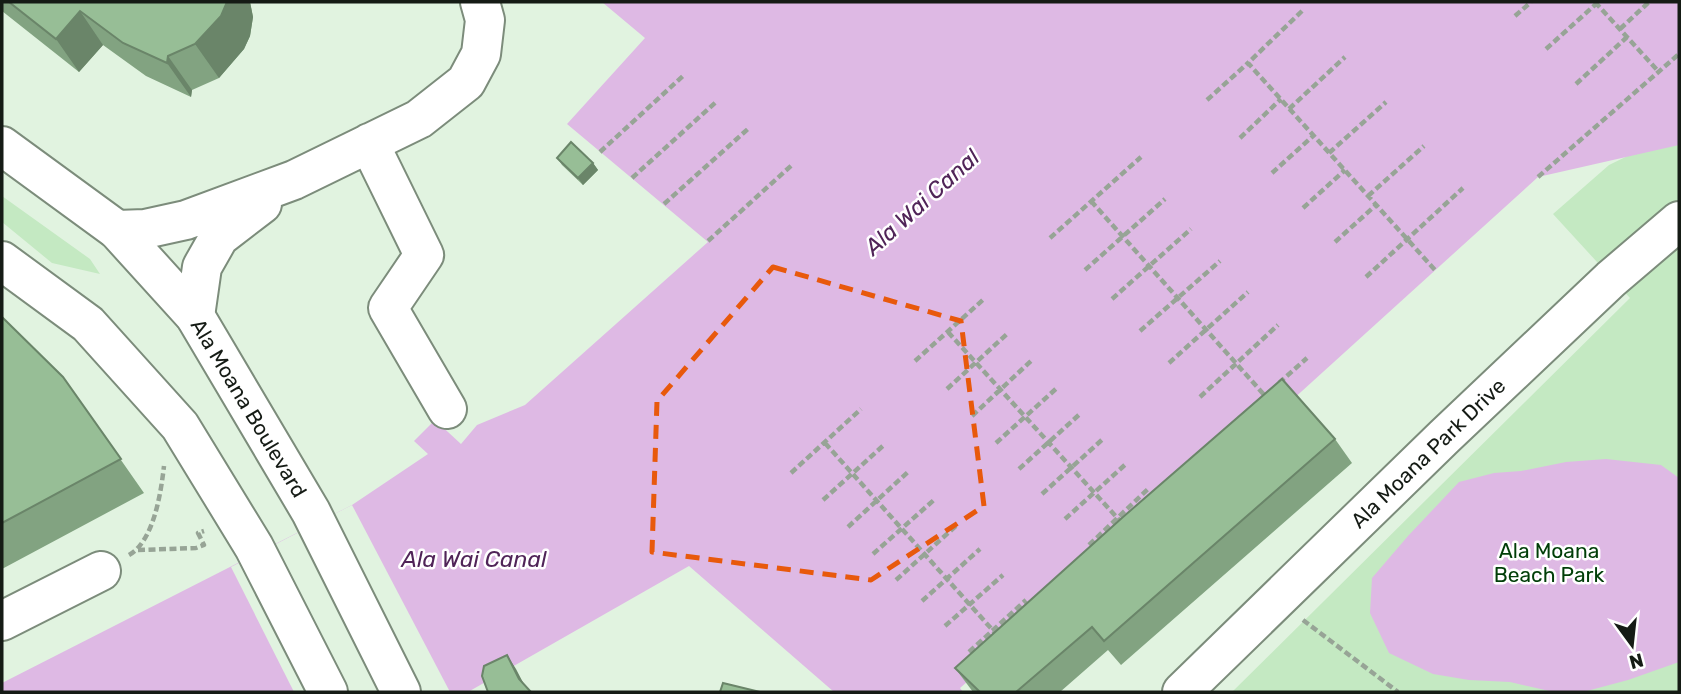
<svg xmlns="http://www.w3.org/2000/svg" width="1681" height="694" viewBox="0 0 1681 694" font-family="Rubik,sans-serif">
  <rect width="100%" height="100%" fill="#e1f3e0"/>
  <!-- green -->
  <path fill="#c4e9c2" d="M 1679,143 L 1679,692 L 1232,692 L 1630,298 L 1553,214 L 1609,165 L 1644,148 Z
    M 2,196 L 90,259 L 100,274 L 52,263 L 2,222 Z"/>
  <!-- water -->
  <path fill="#deb9e4" d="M 602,2 L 1679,2 L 1679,145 L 1538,177 L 1280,411 L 960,688 L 963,692 L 834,692 L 689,566 L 468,692 L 2,692 L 2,683 L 352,505 L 428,454 L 414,441 L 435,420 L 461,444 L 477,425 L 525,405 L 708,242 L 567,124 L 645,38 Z
    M 1606,459 L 1661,465 L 1679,478 L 1679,662 L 1628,680 L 1583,692 L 1554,692 L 1510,682 L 1469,680 L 1433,674 L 1389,653 L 1370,613 L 1372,578 L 1408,536 L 1459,482 L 1494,473 L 1521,471 L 1566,462 Z"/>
  <!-- pier -->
  <path fill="#e1f3e0" d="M 352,505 L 450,692 L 294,692 L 231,567 Z"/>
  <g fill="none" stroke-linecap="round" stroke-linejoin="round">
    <defs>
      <path id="minor" d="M 369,143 L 424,255 L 388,308 L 447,409
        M 117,230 L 145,229 L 186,220 L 294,180 L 419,119 L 466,82 L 481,54 L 485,20 L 480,2
        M 195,316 L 202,267 L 219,237 L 262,204
        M 2,621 L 101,571
        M 1182,692 L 1444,437 L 1611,279 L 1679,221"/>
      <path id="major" d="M 2,146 L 117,230 L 195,316 L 311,512 L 401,692
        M 2,261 L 88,324 L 180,426 L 254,547 L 328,692"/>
    </defs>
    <!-- minor casing -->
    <use href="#minor" stroke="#7c8c7b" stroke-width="42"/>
    <!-- major casing -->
    <use href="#major" stroke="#7c8c7b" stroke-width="42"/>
    <!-- path -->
    <path stroke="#97a496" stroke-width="4.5" stroke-dasharray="7 3.5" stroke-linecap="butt" d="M 1595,2 L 1659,72
      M 1302,11 L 1248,63 L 1435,270
      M 1515,16 L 1531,2
      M 1620,29 L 1649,2
      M 1546,49 L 1596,4
      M 1576,84 L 1627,37
      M 1207,100 L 1248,63
      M 1289,109 L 1345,57
      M 1240,138 L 1281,99
      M 600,152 L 684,75
      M 1329,153 L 1386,102
      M 1272,173 L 1313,136
      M 1538,177 L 1679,54
      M 632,178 L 716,102
      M 1368,196 L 1424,146
      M 1091,201 L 1267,398
      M 664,204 L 749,128
      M 1303,208 L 1345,170
      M 1050,238 L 1141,157
      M 708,241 L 793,164
      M 1335,242 L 1376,205
      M 1085,270 L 1165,199
      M 1366,277 L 1463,188
      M 1112,299 L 1191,229
      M 1140,331 L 1220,261
      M 948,332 L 1121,522
      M 915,361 L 985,298
      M 1169,363 L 1248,292
      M 1279,383 L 1307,358
      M 947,389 L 1008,333
      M 1200,397 L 1278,325
      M 972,416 L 1032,360
      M 825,443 L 997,635
      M 996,443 L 1058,387
      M 1019,469 L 1081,413
      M 791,473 L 861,409
      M 1042,494 L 1104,438
      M 823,500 L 885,444
      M 1065,519 L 1127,463
      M 848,527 L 909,471
      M 1089,545 L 1149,488
      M 138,550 L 196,548 L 204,545 L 198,533 L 204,531
      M 873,554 L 935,499
      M 129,555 C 154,541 161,492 164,466
      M 896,580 L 958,524
      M 922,601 L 980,549
      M 1303,620 L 1398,692
      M 945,626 L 1003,575
      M 969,652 L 1026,600"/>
    <!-- minor -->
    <use href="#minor" stroke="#fff" stroke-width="38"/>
    <!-- major -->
    <use href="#major" stroke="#fff" stroke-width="38"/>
  </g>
  <!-- wall -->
  <path fill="#82a381" d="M 2,2 L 250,2 L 253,17 L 250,36 L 244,49 L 219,78 L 192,90 L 191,97 L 146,76 L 103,45 L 79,72 L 2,11 Z
    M 557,158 L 593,163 L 598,170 L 583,185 L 562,165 Z
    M 2,317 L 63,377 L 144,493 L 2,569 Z
    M 1335,439 L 1352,463 L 1121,665 L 1108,650 L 1060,692 L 973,692 L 955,668 Z"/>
  <!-- shaded-wall -->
  <path fill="#6a8569" d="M 227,2 L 250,2 L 253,17 L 250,36 L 244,49 L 219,78 L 195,44 Z
    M 80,11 L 103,45 L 79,72 L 56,39 Z
    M 168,56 L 192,90 L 191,97 L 167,63 Z
    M 593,163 L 598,170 L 583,185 L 578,178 Z
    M 507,655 L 516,669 L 528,692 L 519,679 Z"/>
  <!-- building -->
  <path fill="#97be96" stroke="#6a8569" stroke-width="2" d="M 9,2 L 227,2 L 221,16 L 195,44 L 168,56 L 167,63 L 123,43 L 80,11 L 56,39 Z
    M 571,142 L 593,163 L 578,178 L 557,158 Z
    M 2,317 L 63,377 L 121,459 L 2,523 Z
    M 1282,379 L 1335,439 L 1104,641 L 1092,627 L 1016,692 L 980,692 L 955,668 L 1123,517 Z
    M 507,655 L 519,679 L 531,692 L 488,692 L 482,676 L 484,666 Z
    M 723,683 L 760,692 L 720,692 Z"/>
  <!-- marked area -->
  <path fill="none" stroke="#e8590c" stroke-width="5" stroke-dasharray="14 9" stroke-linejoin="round" d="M 773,267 L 961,321 L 984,506 L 871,580 L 652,552 L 657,401 Z"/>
  <g text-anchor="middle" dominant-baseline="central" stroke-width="5" stroke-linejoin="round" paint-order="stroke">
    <!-- street labels -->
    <g font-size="21" fill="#151b15" stroke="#fff">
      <text transform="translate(249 408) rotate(59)">Ala Moana Boulevard</text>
      <text transform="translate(1428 453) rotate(-44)">Ala Moana Park Drive</text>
    </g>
    <!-- park labels -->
    <g font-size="21" fill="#013e08" stroke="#fff">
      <text x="1549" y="550">Ala Moana<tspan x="1549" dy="24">Beach Park</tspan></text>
    </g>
    <!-- water labels -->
    <g font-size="23" font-style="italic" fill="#502458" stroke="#fff">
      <text transform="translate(922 202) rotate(-42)">Ala Wai Canal</text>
      <text x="474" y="559">Ala Wai Canal</text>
    </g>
  </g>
  <!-- border -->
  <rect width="1681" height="694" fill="none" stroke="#151b15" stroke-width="7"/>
  <!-- north arrow -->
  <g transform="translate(1632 645) rotate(165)" stroke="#ffffff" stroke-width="5" paint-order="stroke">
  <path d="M0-5L12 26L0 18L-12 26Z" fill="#151b15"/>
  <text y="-10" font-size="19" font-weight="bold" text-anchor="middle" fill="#151b15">N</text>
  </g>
</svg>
